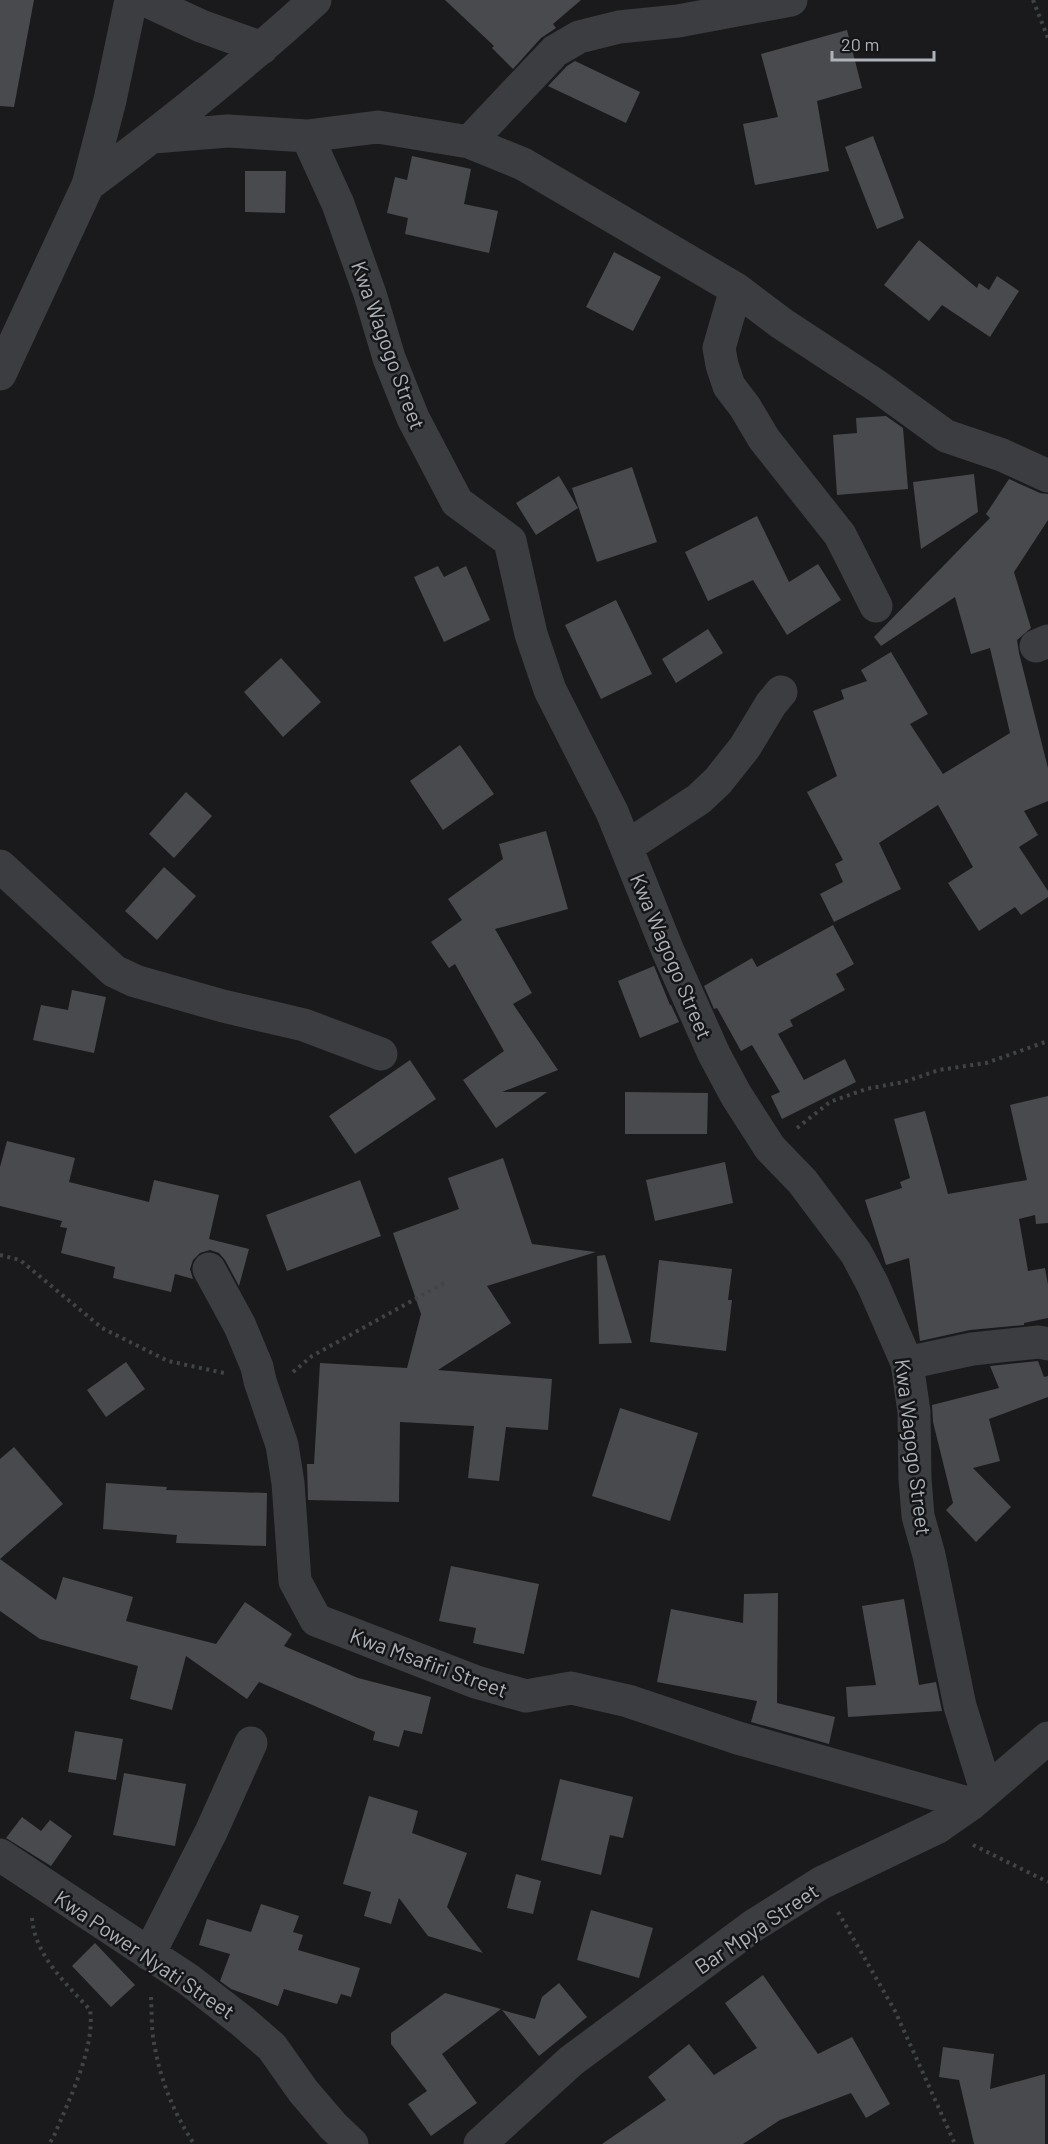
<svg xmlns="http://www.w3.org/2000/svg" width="1048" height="2144" viewBox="0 0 1048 2144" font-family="Barlow,sans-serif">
  <rect width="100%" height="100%" fill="#1a1a1c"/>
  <!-- building -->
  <path fill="#494a4e" d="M 0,0 L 34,0 L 14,107 L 0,106 Z
    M 445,0 L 581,0 L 553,24 L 556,28 L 541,38 L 513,69 L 492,48 L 494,46 Z
    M 847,30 L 862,88 L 817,101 L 829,171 L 755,185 L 743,124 L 778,117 L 761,54 Z
    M 575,61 L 640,92 L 626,123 L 548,86 L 567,66 Z
    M 873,136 L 904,218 L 877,229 L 845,147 Z
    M 412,156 L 471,169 L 464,204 L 498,211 L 489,253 L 405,234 L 408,218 L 387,213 L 395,177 L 407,180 Z
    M 245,171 L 286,171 L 285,213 L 245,212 Z
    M 919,240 L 977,288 L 979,283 L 989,290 L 997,276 L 1019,291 L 990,337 L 942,305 L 929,321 L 884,285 Z
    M 614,252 L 661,277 L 633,331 L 586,307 Z
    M 886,416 L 903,428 L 908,489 L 837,495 L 833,435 L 857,433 L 856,418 Z
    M 632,467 L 657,542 L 597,562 L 572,488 Z
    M 974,474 L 978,512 L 921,549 L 913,482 Z
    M 559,476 L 578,508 L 536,535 L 516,503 Z
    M 1009,479 L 1040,493 L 1048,494 L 1048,520 L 1014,572 L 1031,628 L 1017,640 L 1019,653 L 1048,768 L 1048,801 L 1024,811 L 1038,835 L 1019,847 L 1048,891 L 1048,897 L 1021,915 L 1015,907 L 979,931 L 948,883 L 973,867 L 938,805 L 879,843 L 901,889 L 834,922 L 820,894 L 843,882 L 835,864 L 843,860 L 807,792 L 837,776 L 813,711 L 844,699 L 841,690 L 867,681 L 861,670 L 891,652 L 928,714 L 910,724 L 943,774 L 1010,733 L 990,648 L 971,654 L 955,597 L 881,646 L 874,637 L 990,518 L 986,514 Z
    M 757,516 L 789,582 L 818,564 L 841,600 L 787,635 L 753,580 L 708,601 L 685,552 Z
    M 438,566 L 444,577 L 466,566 L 490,620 L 444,642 L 414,577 Z
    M 616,600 L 652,674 L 601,699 L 565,625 Z
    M 708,629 L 723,653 L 676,683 L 662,659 Z
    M 281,658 L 321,702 L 283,737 L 244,692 Z
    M 460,745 L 494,794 L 443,830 L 410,781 Z
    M 186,792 L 212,816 L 174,858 L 149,834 Z
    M 546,831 L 568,909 L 495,929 L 532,993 L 513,1004 L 558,1070 L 502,1092 L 547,1092 L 496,1128 L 463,1080 L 504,1051 L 455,964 L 449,968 L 431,942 L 462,920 L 448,899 L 503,859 L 499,844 Z
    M 164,867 L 196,896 L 157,940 L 125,911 Z
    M 833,925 L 854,964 L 836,974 L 845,990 L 790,1020 L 793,1026 L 778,1034 L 804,1080 L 845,1059 L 856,1082 L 782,1119 L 771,1096 L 780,1092 L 752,1045 L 741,1051 L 717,1008 L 714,1009 L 704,986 L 752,958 L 757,967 Z
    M 654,966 L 670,1005 L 671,1005 L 679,1022 L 640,1038 L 618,981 Z
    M 72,990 L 106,997 L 94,1053 L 33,1040 L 41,1005 L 68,1010 Z
    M 410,1060 L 436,1099 L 355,1154 L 329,1116 Z
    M 625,1092 L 708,1093 L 707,1134 L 625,1134 Z
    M 1048,1096 L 1048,1223 L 1036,1224 L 1035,1215 L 1019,1219 L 1028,1271 L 1045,1268 L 1048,1285 L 1048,1318 L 1024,1323 L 1024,1325 L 970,1330 L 920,1341 L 909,1258 L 886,1265 L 865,1200 L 902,1188 L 900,1182 L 910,1178 L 894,1119 L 925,1111 L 948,1194 L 1027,1180 L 1010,1105 Z
    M 7,1141 L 75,1158 L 69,1182 L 149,1202 L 154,1180 L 219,1195 L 209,1239 L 249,1249 L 239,1286 L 225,1260 L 219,1253 L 210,1250 L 200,1253 L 193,1260 L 190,1269 L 193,1279 L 175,1274 L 171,1292 L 113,1278 L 115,1267 L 61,1253 L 67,1228 L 60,1227 L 62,1221 L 0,1206 L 0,1167 Z
    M 503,1158 L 532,1244 L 596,1252 L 487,1286 L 511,1323 L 438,1370 L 552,1379 L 548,1430 L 506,1427 L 499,1481 L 468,1478 L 474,1426 L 400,1422 L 399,1502 L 308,1500 L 307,1464 L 314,1464 L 320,1363 L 407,1368 L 421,1314 L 393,1233 L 459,1209 L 448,1178 Z
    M 725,1162 L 733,1203 L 655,1221 L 646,1180 Z
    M 360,1180 L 381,1236 L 287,1271 L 266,1215 Z
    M 605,1255 L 632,1343 L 599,1344 L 597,1256 Z
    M 659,1260 L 732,1269 L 728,1300 L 732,1300 L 726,1351 L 650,1342 Z
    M 1038,1361 L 1044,1377 L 1048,1376 L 1048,1397 L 989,1419 L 1000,1461 L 973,1468 L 1011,1507 L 976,1542 L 946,1510 L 953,1503 L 933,1422 L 932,1405 L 999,1388 L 990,1366 Z
    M 126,1362 L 145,1389 L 106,1417 L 87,1390 Z
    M 620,1408 L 698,1433 L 670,1521 L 592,1496 Z
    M 14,1447 L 63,1504 L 0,1559 L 0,1459 Z
    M 106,1483 L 167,1487 L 166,1490 L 267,1493 L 266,1546 L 176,1543 L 177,1535 L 103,1529 Z
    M 0,1559 L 56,1600 L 63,1577 L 133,1597 L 126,1621 L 216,1644 L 245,1602 L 292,1634 L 284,1646 L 358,1678 L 431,1697 L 422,1734 L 404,1730 L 399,1747 L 373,1740 L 375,1732 L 259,1682 L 247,1699 L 186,1656 L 172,1710 L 130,1699 L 138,1666 L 40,1639 L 0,1611 Z
    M 451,1566 L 539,1584 L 524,1654 L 473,1643 L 476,1628 L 439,1621 Z
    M 778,1593 L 777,1703 L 835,1717 L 829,1744 L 751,1722 L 757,1701 L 657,1682 L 671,1609 L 743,1623 L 744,1594 Z
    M 904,1599 L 919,1685 L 936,1682 L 942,1711 L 848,1717 L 846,1687 L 876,1685 L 862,1606 Z
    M 75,1731 L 123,1739 L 116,1780 L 68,1772 Z
    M 124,1773 L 186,1784 L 175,1846 L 113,1835 Z
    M 560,1779 L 633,1797 L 623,1838 L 610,1835 L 601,1875 L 541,1860 Z
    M 369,1796 L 418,1811 L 412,1833 L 467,1853 L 447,1907 L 483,1953 L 428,1936 L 399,1898 L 391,1924 L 364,1916 L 371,1892 L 343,1884 Z
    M 22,1817 L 41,1831 L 50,1820 L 72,1836 L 51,1866 L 6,1838 Z
    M 516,1874 L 541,1881 L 533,1914 L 507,1908 Z
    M 261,1904 L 299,1916 L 293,1932 L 303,1935 L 298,1950 L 360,1968 L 351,1997 L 341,1994 L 337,2004 L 284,1989 L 278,2006 L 231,1989 L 220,1981 L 230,1954 L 199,1945 L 207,1919 L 251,1932 Z
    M 591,1910 L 653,1928 L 639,1978 L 577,1960 Z
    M 95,1943 L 135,1985 L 111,2007 L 72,1966 Z
    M 763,1975 L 818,2054 L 852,2037 L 890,2104 L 866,2118 L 851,2093 L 780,2120 L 743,2144 L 602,2144 L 666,2100 L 648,2077 L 689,2044 L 714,2075 L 757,2048 L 725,2003 Z
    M 559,1983 L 587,2017 L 539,2056 L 502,2010 L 535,2019 L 542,1997 Z
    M 445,1993 L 501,2009 L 442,2054 L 477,2103 L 431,2136 L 408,2104 L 427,2091 L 391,2044 L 391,2033 Z
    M 943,2047 L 994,2054 L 990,2089 L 1045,2074 L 1045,2144 L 974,2144 L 959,2080 L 939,2077 Z"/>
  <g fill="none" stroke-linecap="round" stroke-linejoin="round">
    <!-- path -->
    <path stroke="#414447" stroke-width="4" stroke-dasharray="3 4.5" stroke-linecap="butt" d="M 1033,0 L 1048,38
      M 797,1128 L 830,1102 L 866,1089 L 904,1082 L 939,1070 L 986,1063 L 1048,1041
      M 0,1255 L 20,1260 L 102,1328 L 168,1361 L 224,1373
      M 293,1372 L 312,1356 L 448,1281
      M 973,1845 L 1048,1882
      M 838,1912 L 895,2011 L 955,2144
      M 32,1918 C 35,1956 66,1983 90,2010 C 96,2046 68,2102 54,2136 L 49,2144
      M 151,1997 C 152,2013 151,2032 155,2048 C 161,2082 175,2115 194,2144"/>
    <!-- minor -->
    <path stroke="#3b3d41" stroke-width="33" d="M 145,0 L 201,26 L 262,48
      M 307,136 L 338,204 L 370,294 L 389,358 L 413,418 L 457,502 L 510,541 L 531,634 L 550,690 L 612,812 L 668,951 L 714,1054 L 736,1095 L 770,1148 L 802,1181 L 856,1253 L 873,1285 L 907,1363 L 914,1412 L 915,1479 L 918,1516 L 929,1555 L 960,1706 L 986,1790
      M 153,137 L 228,131 L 307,136 L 378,127 L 469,142 L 523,164 L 736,289 L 781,323 L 877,386 L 946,436 L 1002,455 L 1048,476
      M 469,142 L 555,51 L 579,37 L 619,27 L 678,21 L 791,0
      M 88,185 C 166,127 243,66 315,0
      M 736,289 L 719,348 L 722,365 L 729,386 L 745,407 L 764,439 L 840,535 L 876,606
      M 0,374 L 88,185 L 110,100 L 131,0
      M 1036,646 L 1048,641
      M 626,847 L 699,799 L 718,781 L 745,747 L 771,704 L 781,692
      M 0,866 L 114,971 L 135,981 L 223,1006 L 304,1025 L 381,1054
      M 209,1269 L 240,1326 L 257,1367 L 260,1381 L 282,1445 L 288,1483 L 295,1581 L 316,1620 L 476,1682 L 526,1696 L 571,1688 L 628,1701 L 738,1738 L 971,1804
      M 907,1363 L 972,1349 L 1039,1342 L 1048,1344
      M 0,1855 L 189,1980 L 242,2021 L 272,2047 L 303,2091 L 333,2126 L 352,2144
      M 149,1954 L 211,1832 L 251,1743
      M 480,2144 L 571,2061 L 753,1926 L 821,1883 L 938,1827 L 971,1804 L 1048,1738"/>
  </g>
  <g text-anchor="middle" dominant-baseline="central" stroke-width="5" stroke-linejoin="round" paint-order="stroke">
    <!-- street labels -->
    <g font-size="21" fill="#aeb3ba" stroke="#151517">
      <text transform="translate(389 345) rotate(70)">Kwa Wagogo Street</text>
      <text transform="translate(672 956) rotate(67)">Kwa Wagogo Street</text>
      <text transform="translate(914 1447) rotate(83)">Kwa Wagogo Street</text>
      <text transform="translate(429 1662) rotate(20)">Kwa Msafiri Street</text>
      <text transform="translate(756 1928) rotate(-34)">Bar Mpya Street</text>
      <text transform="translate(145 1954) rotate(34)">Kwa Power Nyati Street</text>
    </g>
  </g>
  <!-- scale -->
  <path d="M832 51v9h102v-9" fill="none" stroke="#aeb3ba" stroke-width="3"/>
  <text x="841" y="51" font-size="18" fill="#aeb3ba" stroke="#151517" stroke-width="4.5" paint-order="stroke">20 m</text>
</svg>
